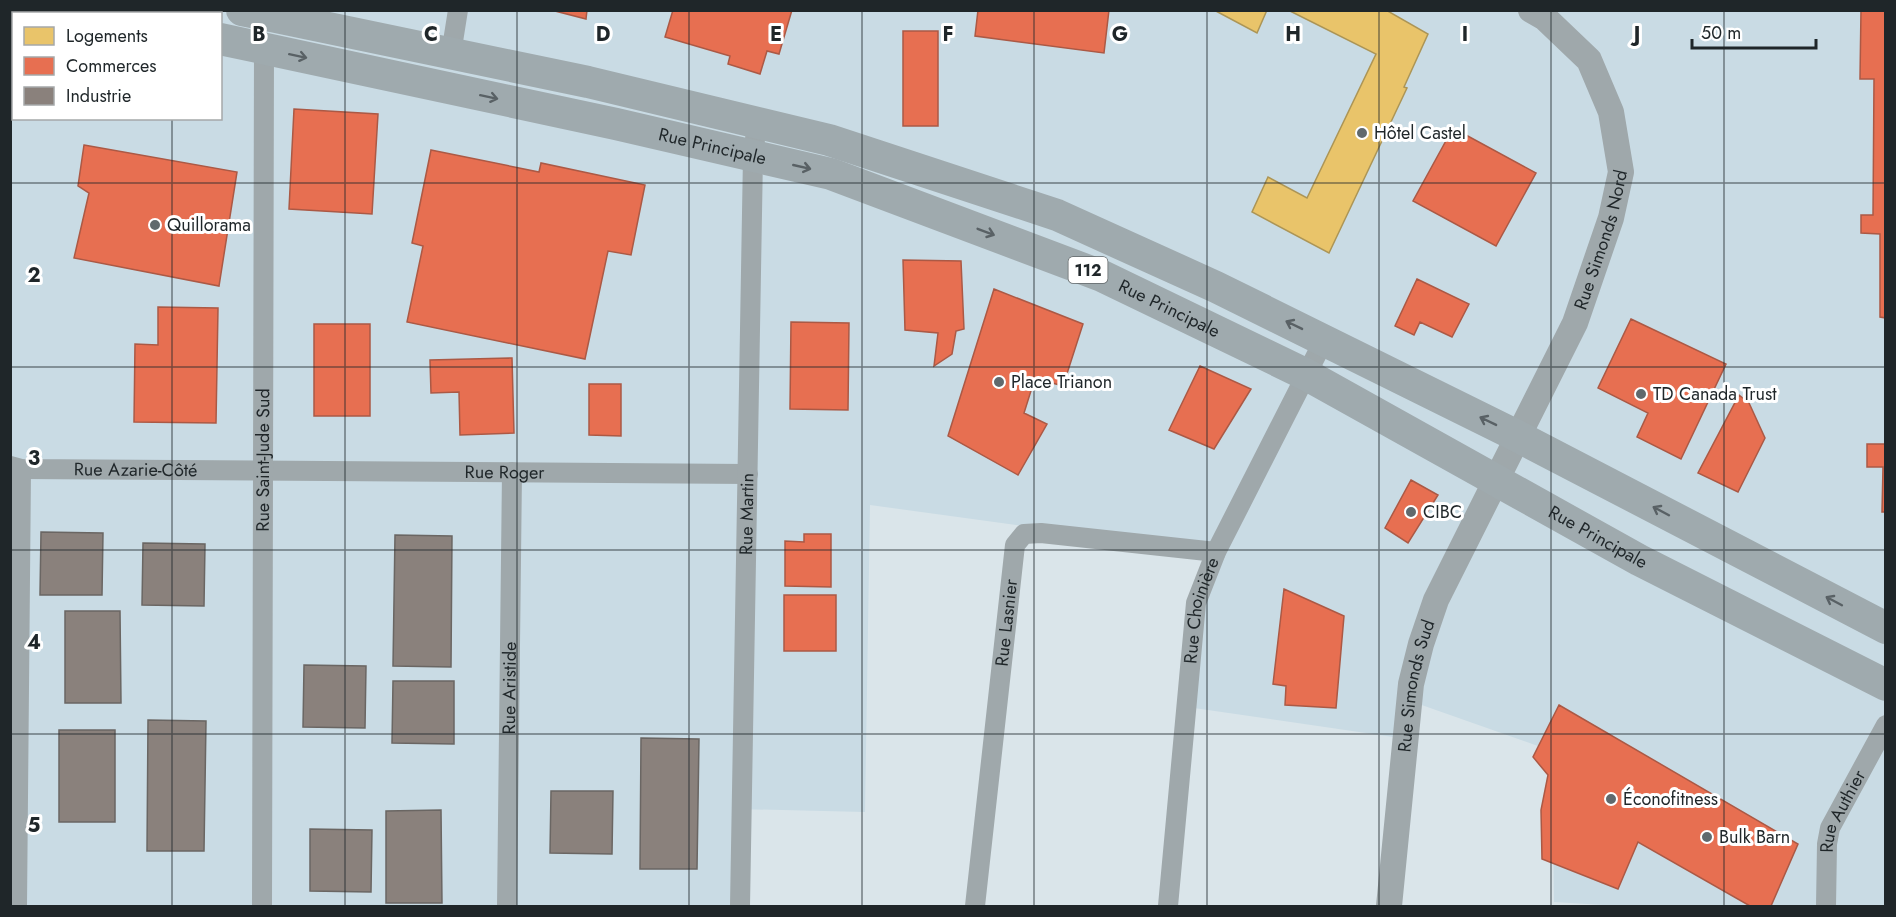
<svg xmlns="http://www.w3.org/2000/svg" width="1896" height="917" viewBox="0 0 1896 917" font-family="Jost,sans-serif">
  <rect width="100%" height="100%" fill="#dae5ea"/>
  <!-- built -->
  <path fill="#c9dbe4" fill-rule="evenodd" d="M 10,11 L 1885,11 L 1885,906 L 1619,906 L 1554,902 L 1552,751 L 1416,703 L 1407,739 L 1187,707 L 1215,552 L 870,505 L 865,812 L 735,809 L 732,906 L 11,906 L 11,470 L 21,469 L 10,458 ZM 14,14 L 220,14 L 220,118 L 14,118 Z"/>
  <!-- homes -->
  <path fill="#e9c46a" stroke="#ac9556" stroke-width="1.5" d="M 1214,10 L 1267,10 L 1257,33 Z
    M 1288,10 L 1386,10 L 1428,34 L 1404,87 L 1407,88 L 1329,253 L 1252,212 L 1268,177 L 1307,198 L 1376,54 Z"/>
  <!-- shops -->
  <path fill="#e76f51" stroke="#ab5945" stroke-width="1.5" d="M 551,10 L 587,10 L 586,19 Z
    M 673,10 L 792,10 L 779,54 L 767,51 L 760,74 L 728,64 L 730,56 L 665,37 Z
    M 978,10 L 1109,10 L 1104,53 L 975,36 Z
    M 1861,10 L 1886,10 L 1886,318 L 1880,317 L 1880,234 L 1861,233 L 1861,215 L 1873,215 L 1874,79 L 1860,79 Z
    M 903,31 L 938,31 L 938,126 L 903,126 Z
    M 294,109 L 378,114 L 372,214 L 289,209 Z
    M 1453,128 L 1536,173 L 1496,246 L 1413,201 Z
    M 84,145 L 237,172 L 219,286 L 74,258 L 89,193 L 78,186 Z
    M 431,150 L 539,172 L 541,163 L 645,185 L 631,255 L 608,251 L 585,359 L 407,322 L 423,246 L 412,243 Z
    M 903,260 L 961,261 L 964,329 L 956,331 L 952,354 L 934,366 L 938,333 L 905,330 Z
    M 1417,279 L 1469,304 L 1452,337 L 1420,322 L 1414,335 L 1395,326 Z
    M 994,289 L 1083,324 L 1063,386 L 1035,378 L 1024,413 L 1047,424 L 1018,475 L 948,436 Z
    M 158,307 L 218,308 L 216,423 L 134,422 L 135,344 L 158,345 Z
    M 1631,319 L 1726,364 L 1681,459 L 1637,437 L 1648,413 L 1598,388 Z
    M 791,322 L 849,323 L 848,410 L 790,409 Z
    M 314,324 L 370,324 L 370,416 L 314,416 Z
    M 512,358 L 514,433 L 460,435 L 459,392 L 431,393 L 430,360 Z
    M 1200,366 L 1251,389 L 1214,449 L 1169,430 Z
    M 1886,377 L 1886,512 L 1882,512 L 1883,467 L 1867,467 L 1867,444 L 1885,444 Z
    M 589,384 L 621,384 L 621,436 L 589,435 Z
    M 1739,395 L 1749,403 L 1765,438 L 1738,492 L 1698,473 Z
    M 1411,480 L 1438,495 L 1408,543 L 1385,528 Z
    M 804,534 L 831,534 L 831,587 L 785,586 L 785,541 L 804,542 Z
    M 1284,589 L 1344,616 L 1336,708 L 1285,705 L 1286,686 L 1273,684 Z
    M 784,595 L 836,595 L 836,651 L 784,651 Z
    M 1559,705 L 1798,844 L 1771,906 L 1750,906 L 1638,842 L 1618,889 L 1542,859 L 1541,810 L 1548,775 L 1533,757 Z"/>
  <!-- industry -->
  <path fill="#8a817c" stroke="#6a6663" stroke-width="1.5" d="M 41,532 L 103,533 L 102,595 L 40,595 Z
    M 395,535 L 452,536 L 451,667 L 393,666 Z
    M 143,543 L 205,544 L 204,606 L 142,605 Z
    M 65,611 L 120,611 L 121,703 L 65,703 Z
    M 304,665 L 366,666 L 365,728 L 303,727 Z
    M 393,681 L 454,681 L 454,744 L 392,743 Z
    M 148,720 L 206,721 L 204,851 L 147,851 Z
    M 59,730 L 115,730 L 115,822 L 59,822 Z
    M 641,738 L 699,739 L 697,869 L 640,869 Z
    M 551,791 L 613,791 L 612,854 L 550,853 Z
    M 441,810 L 442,903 L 386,903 L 386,811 Z
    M 310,829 L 372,830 L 371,892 L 310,891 Z"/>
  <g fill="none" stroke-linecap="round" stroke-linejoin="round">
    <!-- minor -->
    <g stroke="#9fa8ab" stroke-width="20">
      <path d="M 451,54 L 458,10"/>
      <path id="s1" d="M 10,466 L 21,469 L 748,474"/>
      <path d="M 17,906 L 21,469"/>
      <path id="s2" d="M 262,906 L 264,49"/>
      <path id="s3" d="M 507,906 L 512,472"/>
      <path id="s4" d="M 740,906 L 753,156 L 757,123"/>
      <path id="s5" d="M 975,906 L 1015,545 L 1024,534 L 1041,533 L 1216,552"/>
      <path id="s6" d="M 1168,906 L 1196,603 L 1216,552 L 1324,340"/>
      <path id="s7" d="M 1826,906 L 1827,844 L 1830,828 L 1886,725"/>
    </g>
    <!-- tertiary -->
    <path stroke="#9fa8ab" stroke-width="26" id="s8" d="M 1389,906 L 1411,684 L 1421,644 L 1436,600 L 1575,323 L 1611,218 L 1621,172 L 1611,112 L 1589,60 L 1545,18 L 1531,10"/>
    <!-- primary -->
    <g stroke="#9faaae" stroke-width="32">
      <path d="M 104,10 L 116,14"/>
      <path d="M 242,10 L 588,82 L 829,140 L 1057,215 L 1216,287 L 1519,437 L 1886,628"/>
      <path id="s9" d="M 220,39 L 616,124 L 831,174 L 1102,276 L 1307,375 L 1639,560 L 1886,685"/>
    </g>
  </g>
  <!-- one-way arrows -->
  <defs><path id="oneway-shaft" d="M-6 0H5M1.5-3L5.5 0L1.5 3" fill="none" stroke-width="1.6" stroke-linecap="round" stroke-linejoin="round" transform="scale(1.5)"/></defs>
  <g stroke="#596165">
    <use href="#oneway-shaft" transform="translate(298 56) rotate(12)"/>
    <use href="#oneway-shaft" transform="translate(489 97) rotate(12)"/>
    <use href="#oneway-shaft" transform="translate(802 167) rotate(13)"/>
    <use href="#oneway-shaft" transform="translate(986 232) rotate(21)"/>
    <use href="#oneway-shaft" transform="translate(1294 325) rotate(-154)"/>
    <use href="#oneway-shaft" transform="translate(1488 421) rotate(-154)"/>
    <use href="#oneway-shaft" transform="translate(1661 511) rotate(-152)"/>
    <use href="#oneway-shaft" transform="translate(1834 601) rotate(-152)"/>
  </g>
  <!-- grid -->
  <path fill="none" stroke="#1f2629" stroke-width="1.5" stroke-opacity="0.55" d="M 172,10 L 172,14M 345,10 L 345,906M 517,10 L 517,906M 689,10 L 689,906M 862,10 L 862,906M 1034,10 L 1034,906M 1207,10 L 1207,906M 1379,10 L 1379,906M 1551,10 L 1551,906M 1724,10 L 1724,906M 172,118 L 172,906M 10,183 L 1886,183M 10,367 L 1886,367M 10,550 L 1886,550M 10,734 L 1886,734"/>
  <!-- markers -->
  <g fill="#60696d" stroke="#fff" stroke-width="2">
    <circle cx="1362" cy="133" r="6"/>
    <circle cx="155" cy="225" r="6"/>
    <circle cx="999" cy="382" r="6"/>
    <circle cx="1641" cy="394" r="6"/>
    <circle cx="1411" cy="512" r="6"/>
    <circle cx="1611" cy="799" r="6"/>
    <circle cx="1707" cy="837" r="6"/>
  </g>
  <g text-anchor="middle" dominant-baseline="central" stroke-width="6" stroke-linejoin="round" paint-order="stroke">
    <!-- shield labels -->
    <rect fill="#fff" stroke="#626769" stroke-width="1.5" x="1068.5" y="257" width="39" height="26" rx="4.5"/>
    <g font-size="16" font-weight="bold" fill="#1f2629">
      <text x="1088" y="270">112</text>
    </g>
    <!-- poi labels -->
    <g font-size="18" fill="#1f2629" stroke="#fff" text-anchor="start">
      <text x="1374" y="133">Hôtel Castel</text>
      <text x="167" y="225">Quillorama</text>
      <text x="1011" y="382">Place Trianon</text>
      <text x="1653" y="394">TD Canada Trust</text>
      <text x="1423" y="512">CIBC</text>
      <text x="1623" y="799">Éconofitness</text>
      <text x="1719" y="837">Bulk Barn</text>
    </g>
    <!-- street labels -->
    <g font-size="18" fill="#1f2629" stroke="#fff">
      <text stroke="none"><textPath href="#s9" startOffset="504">Rue Principale</textPath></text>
      <text stroke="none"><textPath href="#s8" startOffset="708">Rue Simonds Nord</textPath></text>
      <text stroke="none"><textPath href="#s9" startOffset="990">Rue Principale</textPath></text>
      <text stroke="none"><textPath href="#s2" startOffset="446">Rue Saint-Jude Sud</textPath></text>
      <text stroke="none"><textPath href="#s1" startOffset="126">Rue Azarie-Côté</textPath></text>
      <text stroke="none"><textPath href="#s1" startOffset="495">Rue Roger</textPath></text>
      <text stroke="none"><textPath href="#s4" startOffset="392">Rue Martin</textPath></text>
      <text stroke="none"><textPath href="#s9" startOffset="1476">Rue Principale</textPath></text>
      <text stroke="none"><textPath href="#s6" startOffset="298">Rue Choinière</textPath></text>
      <text stroke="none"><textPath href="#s5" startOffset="285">Rue Lasnier</textPath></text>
      <text stroke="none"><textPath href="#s8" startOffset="222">Rue Simonds Sud</textPath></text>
      <text stroke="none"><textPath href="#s3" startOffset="218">Rue Aristide</textPath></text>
      <text stroke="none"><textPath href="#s7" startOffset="98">Rue Authier</textPath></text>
    </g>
  </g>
  <g font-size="20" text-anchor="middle" font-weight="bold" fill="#1f2629" stroke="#fff" stroke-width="6" stroke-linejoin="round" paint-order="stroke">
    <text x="259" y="41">B</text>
    <text x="431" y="41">C</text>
    <text x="603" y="41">D</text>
    <text x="776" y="41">E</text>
    <text x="948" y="41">F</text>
    <text x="1120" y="41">G</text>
    <text x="1293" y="41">H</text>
    <text x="1465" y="41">I</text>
    <text x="1637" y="41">J</text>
    <text x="34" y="282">2</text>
    <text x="34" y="465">3</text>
    <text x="34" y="649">4</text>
    <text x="34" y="832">5</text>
  </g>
  <!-- border -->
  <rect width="1896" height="917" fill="none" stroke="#1f2629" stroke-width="24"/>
  <!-- legend -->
  <rect x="12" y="12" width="210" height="108" fill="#ffffff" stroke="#a5a8a9" stroke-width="1.5"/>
  <rect x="24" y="27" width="30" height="18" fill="#e9c46a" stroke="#a5a8a9" stroke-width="1.5"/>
  <text x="66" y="42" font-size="18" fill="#1f2629">Logements</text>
  <rect x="24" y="57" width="30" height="18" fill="#e76f51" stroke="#a5a8a9" stroke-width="1.5"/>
  <text x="66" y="72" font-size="18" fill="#1f2629">Commerces</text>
  <rect x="24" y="87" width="30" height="18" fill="#8a817c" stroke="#a5a8a9" stroke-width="1.5"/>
  <text x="66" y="102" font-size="18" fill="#1f2629">Industrie</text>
  <!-- scale -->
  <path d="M1692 39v9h124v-9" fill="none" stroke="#1f2629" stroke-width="3"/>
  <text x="1701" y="39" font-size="18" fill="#1f2629" stroke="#ffffff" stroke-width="4.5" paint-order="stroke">50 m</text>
</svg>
